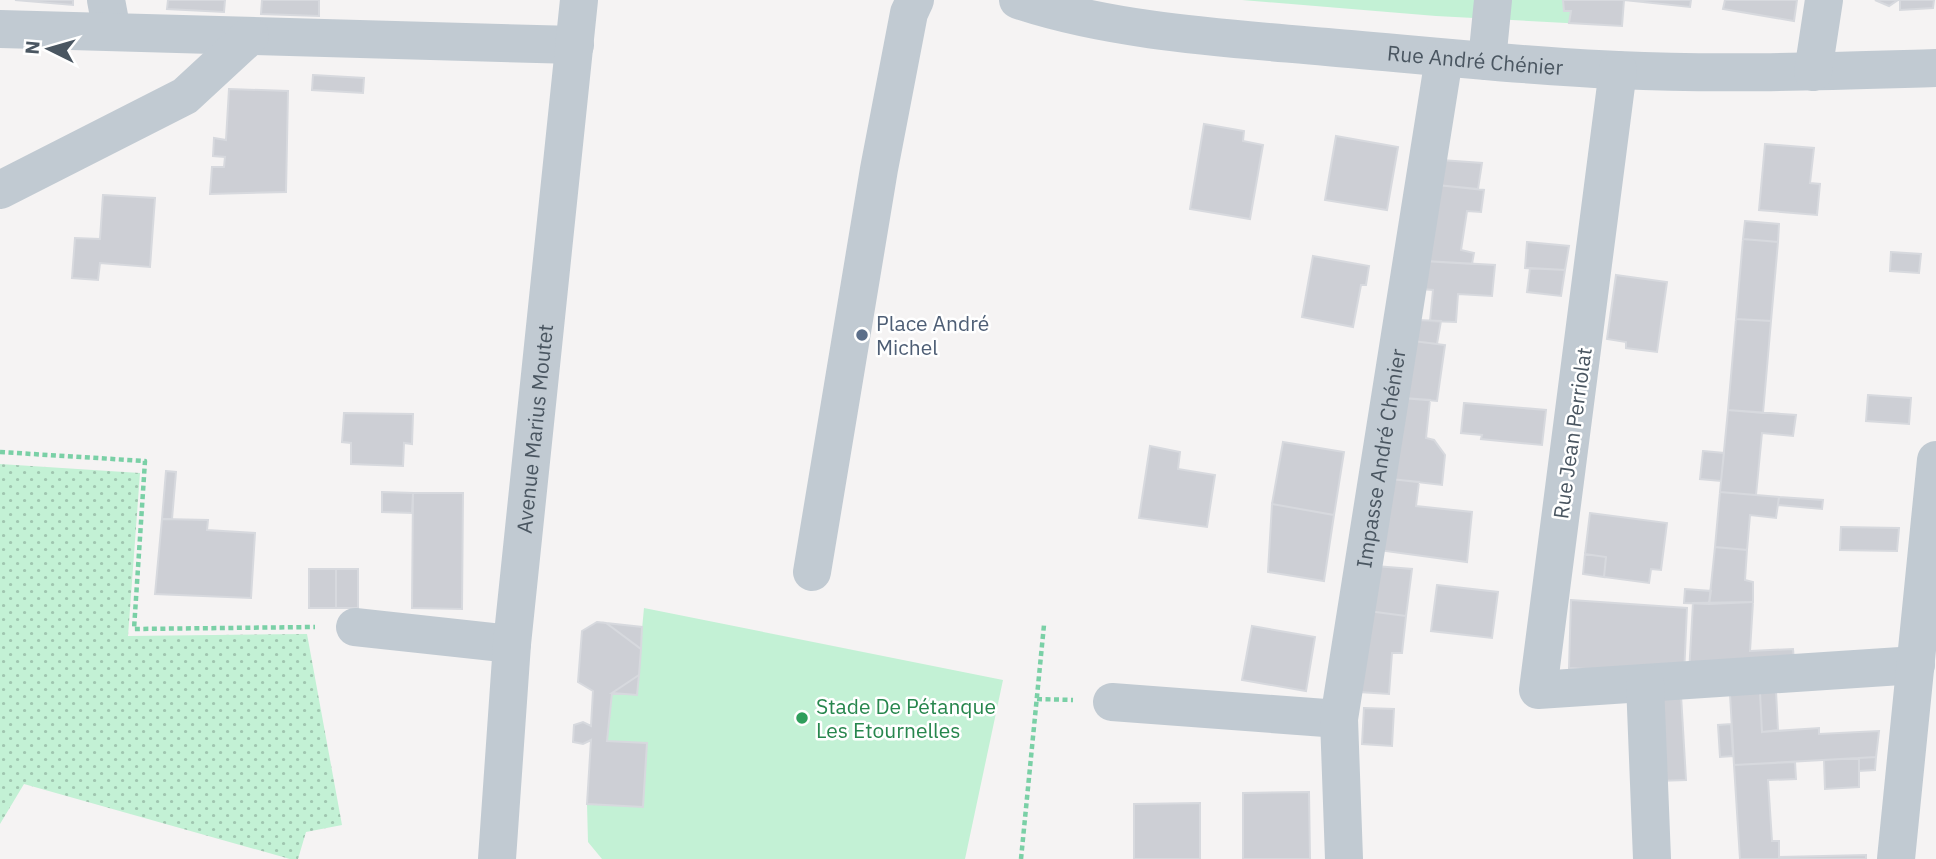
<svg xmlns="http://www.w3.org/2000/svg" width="1936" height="859" viewBox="0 0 1936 859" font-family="'IBM Plex Sans',sans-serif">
  <defs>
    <pattern id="green-dots" width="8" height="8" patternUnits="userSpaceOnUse" patternTransform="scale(1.75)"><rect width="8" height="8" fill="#c3f1d5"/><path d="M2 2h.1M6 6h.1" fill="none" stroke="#a0c6b0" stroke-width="1.8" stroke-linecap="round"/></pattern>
  </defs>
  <rect width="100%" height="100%" fill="#f5f3f3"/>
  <!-- green -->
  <path fill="url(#green-dots)" d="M 0,464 L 140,473 L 128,636 L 307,634 L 342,825 L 306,832 L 298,859 L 290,859 L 24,784 L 0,824 Z"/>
  <!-- pitch -->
  <path fill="#c3f1d5" d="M 1242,0 L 1624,0 L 1622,26 L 1436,16 Z
    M 644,608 L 1003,680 L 965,859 L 602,859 L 588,842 L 587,804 L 643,807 L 646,744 L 607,741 L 612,693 L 636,694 Z"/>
  <!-- building -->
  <path fill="#cdcfd5" stroke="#d7d9de" stroke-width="2" d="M 15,0 L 73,0 L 73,5 Z
    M 168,0 L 225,0 L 224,12 L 167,9 Z
    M 262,0 L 319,0 L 319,16 L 261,14 Z
    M 1563,0 L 1624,0 L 1622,26 L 1569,23 L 1571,11 L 1564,11 Z
    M 1624,0 L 1691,0 L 1690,7 Z
    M 1725,0 L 1797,0 L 1794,21 L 1723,9 Z
    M 1875,0 L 1898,0 L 1889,6 Z
    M 1900,0 L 1934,0 L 1933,8 L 1900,10 Z
    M 313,75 L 364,78 L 363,93 L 312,90 Z
    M 229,89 L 288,91 L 286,192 L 210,194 L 212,167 L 224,167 L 225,157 L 213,156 L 214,138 L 226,140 Z
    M 1204,124 L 1244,131 L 1243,141 L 1263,145 L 1250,219 L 1190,209 Z
    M 1336,136 L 1398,147 L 1387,210 L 1325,200 Z
    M 1765,144 L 1814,148 L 1810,183 L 1820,184 L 1817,215 L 1759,210 Z
    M 1441,160 L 1482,163 L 1478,189 L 1437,185 Z
    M 1437,185 L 1484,190 L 1481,212 L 1467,211 L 1461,250 L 1474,253 L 1472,264 L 1425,261 Z
    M 103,195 L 155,198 L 150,267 L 100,263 L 98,280 L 72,278 L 75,238 L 100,239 Z
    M 1745,221 L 1779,224 L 1778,242 L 1743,239 Z
    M 1743,239 L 1778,242 L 1771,321 L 1736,319 Z
    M 1527,242 L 1569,246 L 1565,270 L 1525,268 Z
    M 1891,252 L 1921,254 L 1919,273 L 1890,271 Z
    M 1313,256 L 1369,266 L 1366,285 L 1361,285 L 1353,327 L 1302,317 Z
    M 1425,261 L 1495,265 L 1492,296 L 1458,294 L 1456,322 L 1430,321 L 1433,290 L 1421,289 Z
    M 1530,268 L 1565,270 L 1561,296 L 1527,292 Z
    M 1616,275 L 1667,282 L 1657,352 L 1626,348 L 1626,342 L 1607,339 Z
    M 1736,319 L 1771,321 L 1763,413 L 1728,410 Z
    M 1416,320 L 1441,321 L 1437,344 L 1413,341 Z
    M 1413,341 L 1445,345 L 1437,401 L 1403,398 Z
    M 1868,395 L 1911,398 L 1909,424 L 1866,421 Z
    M 1403,398 L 1430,400 L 1426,438 L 1434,440 L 1445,455 L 1442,485 L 1390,479 Z
    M 1464,403 L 1546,410 L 1542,445 L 1481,439 L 1482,435 L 1461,433 Z
    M 1728,410 L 1796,415 L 1793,436 L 1762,433 L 1756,495 L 1720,492 Z
    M 344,413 L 413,414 L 412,444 L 404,443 L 403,466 L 351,464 L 351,443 L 342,442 Z
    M 1283,442 L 1344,452 L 1334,515 L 1272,504 Z
    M 1150,446 L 1180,452 L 1178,469 L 1215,475 L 1207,527 L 1139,518 Z
    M 1703,451 L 1724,453 L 1721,481 L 1700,479 Z
    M 166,471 L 176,472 L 172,519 L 162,519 Z
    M 1390,479 L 1419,482 L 1416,506 L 1472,512 L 1467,562 L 1378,550 Z
    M 382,492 L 413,493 L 412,513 L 382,512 Z
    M 1720,492 L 1779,497 L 1776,518 L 1750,515 L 1747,550 L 1715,547 Z
    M 413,493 L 463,493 L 462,609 L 412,608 Z
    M 1779,497 L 1823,500 L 1822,509 L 1778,505 Z
    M 1272,504 L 1334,515 L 1324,581 L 1268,572 Z
    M 1590,513 L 1667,523 L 1661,570 L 1651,569 L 1649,583 L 1604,577 L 1606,557 L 1585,554 Z
    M 162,519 L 208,520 L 207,530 L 255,533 L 251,598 L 155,594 Z
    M 1841,527 L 1899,528 L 1897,551 L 1840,550 Z
    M 1715,547 L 1747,550 L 1745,580 L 1753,582 L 1753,602 L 1709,604 Z
    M 1585,554 L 1606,557 L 1604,577 L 1583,574 Z
    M 1375,566 L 1412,569 L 1406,616 L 1368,611 Z
    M 309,569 L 336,569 L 336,608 L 309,608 Z
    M 336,569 L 358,569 L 358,608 L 336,608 Z
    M 1437,585 L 1498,592 L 1492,638 L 1431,631 Z
    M 1685,589 L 1711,591 L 1709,604 L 1684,603 Z
    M 1571,600 L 1687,608 L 1684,675 L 1569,668 Z
    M 1753,602 L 1750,651 L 1793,649 L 1795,671 L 1689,674 L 1693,603 Z
    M 1368,611 L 1406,616 L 1402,653 L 1392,653 L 1389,694 L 1359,692 Z
    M 597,622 L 606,623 L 641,649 L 639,675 L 612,693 L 607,741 L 647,743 L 643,807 L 587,804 L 591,740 L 583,744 L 573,742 L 574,725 L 583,722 L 591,726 L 593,691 L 578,682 L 582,631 Z
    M 606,623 L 642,627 L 641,649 Z
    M 1252,626 L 1315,637 L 1306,691 L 1242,680 Z
    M 639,675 L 637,695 L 612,693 Z
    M 1776,691 L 1778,730 L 1762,732 L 1760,692 Z
    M 1760,692 L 1762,732 L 1819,728 L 1819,734 L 1879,731 L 1876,757 L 1734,765 L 1730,694 Z
    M 1681,695 L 1686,780 L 1656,781 L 1652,696 Z
    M 1364,708 L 1394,709 L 1392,746 L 1362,744 Z
    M 1731,724 L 1733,756 L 1720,757 L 1718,725 Z
    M 1876,757 L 1875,770 L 1859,771 L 1859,758 Z
    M 1859,758 L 1859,787 L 1825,789 L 1824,760 Z
    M 1795,762 L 1796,779 L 1768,780 L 1772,841 L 1779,841 L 1779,857 L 1866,855 L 1866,859 L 1740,859 L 1734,765 Z
    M 1309,792 L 1310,859 L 1243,859 L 1243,793 Z
    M 1200,803 L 1200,859 L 1134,859 L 1134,804 Z"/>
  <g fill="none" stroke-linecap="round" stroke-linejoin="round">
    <!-- path -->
    <path stroke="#7ad0a6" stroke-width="4.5" stroke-dasharray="5 3.5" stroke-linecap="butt" d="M 0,452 L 145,461 L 134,629 L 315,627
      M 1037,699 L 1073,700
      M 1021,859 L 1044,625"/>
    <!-- minor -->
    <g stroke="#c1cad2" stroke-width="38">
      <path d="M 106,0 L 112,32"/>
      <path id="s1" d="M 1018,0 C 1114,32 1227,38 1327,47 C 1424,55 1521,66 1618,70 C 1724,75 1830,71 1936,68"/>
      <path d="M 0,29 L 575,45"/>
      <path d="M 1487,61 L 1493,0"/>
      <path d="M 1618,70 L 1538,690 L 1916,665"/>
      <path d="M 1813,72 L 1824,0"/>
      <path d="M 0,190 L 185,96 L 250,36"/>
      <path d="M 812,572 L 879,169 L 909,13 L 915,0"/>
      <path d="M 355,627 L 512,644"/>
      <path d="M 1645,683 L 1652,859"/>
      <path d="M 1112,702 L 1339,719"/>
      <path id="s2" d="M 497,859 L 512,644 L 579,0"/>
      <path id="s3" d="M 1344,859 L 1339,719 L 1444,58"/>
      <path d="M 1896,859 L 1936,460"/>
    </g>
  </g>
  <!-- markers -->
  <circle fill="#5c6f8a" stroke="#fff" stroke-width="2.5" cx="862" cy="335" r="7"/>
  <circle fill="#2e9e5b" stroke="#fff" stroke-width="2.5" cx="802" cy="718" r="7"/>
  <g text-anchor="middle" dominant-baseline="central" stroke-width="5" stroke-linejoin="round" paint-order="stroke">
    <!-- street labels -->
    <g font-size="21" fill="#4a5661" stroke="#fff">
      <text stroke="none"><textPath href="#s1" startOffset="462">Rue André Chénier</textPath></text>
      <text stroke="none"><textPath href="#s2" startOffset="432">Avenue Marius Moutet</textPath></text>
      <text transform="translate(1572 433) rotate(-82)">Rue Jean Perriolat</text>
      <text stroke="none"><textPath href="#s3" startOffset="404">Impasse André Chénier</textPath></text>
    </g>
    <!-- service labels -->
    <g font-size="21" fill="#4e5e75" stroke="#fff" text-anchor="start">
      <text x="876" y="323">Place André<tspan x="876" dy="24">Michel</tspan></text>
    </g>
    <!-- leisure labels -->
    <g font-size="21" fill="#27864d" stroke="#fff" text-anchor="start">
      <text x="816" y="706">Stade De Pétanque<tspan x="816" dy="24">Les Etournelles</tspan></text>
    </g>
  </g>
  <!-- north arrow -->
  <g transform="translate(49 49) rotate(275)" stroke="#ffffff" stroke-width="5" paint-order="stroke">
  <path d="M0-5L12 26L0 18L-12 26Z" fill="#4a5661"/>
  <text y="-10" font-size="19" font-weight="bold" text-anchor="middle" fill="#4a5661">N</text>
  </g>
</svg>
